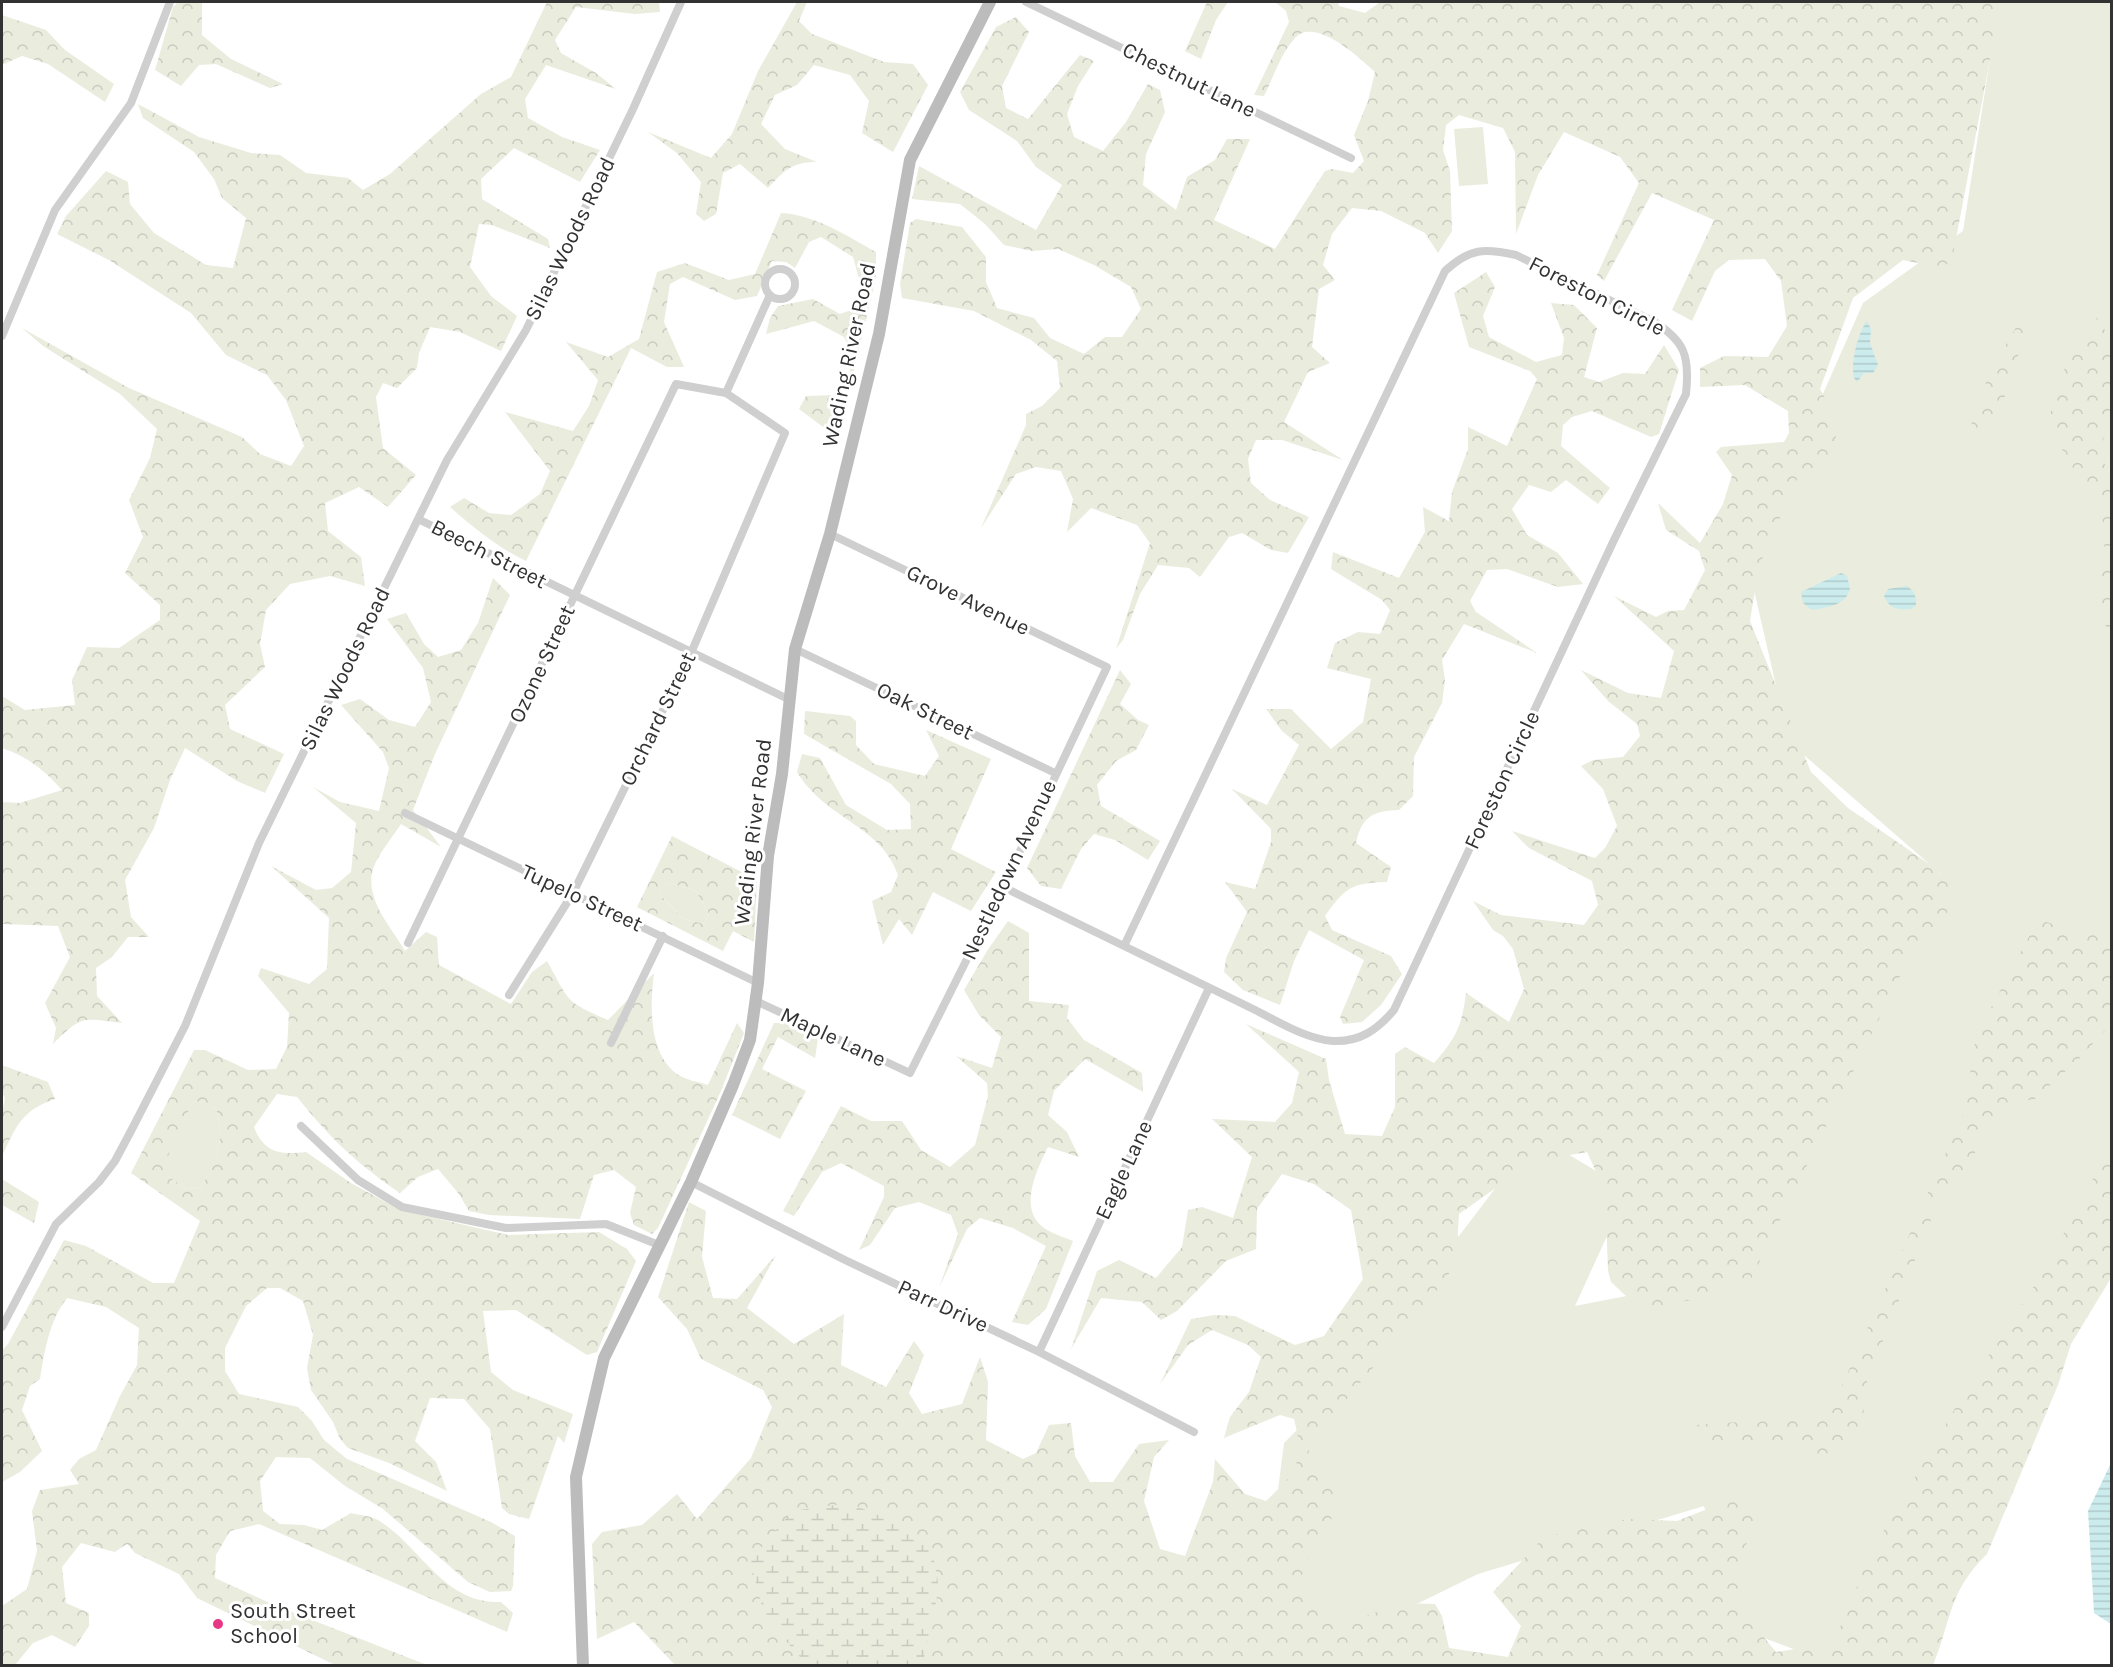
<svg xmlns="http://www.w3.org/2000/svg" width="2113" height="1667" viewBox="0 0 2113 1667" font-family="Karla,sans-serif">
  <defs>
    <pattern id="forest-crowns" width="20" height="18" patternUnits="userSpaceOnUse" patternTransform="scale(1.5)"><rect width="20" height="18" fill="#eaecde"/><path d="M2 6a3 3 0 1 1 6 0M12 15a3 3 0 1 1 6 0" fill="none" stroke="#c9cbbf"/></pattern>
    <pattern id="wetland-marsh" width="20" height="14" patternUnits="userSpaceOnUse" patternTransform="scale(1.5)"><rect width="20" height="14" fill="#eaecde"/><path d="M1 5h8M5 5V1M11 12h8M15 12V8" fill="none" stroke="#c9cbbf"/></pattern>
    <pattern id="water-rules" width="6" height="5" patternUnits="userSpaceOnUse" patternTransform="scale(1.5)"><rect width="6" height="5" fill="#cbebec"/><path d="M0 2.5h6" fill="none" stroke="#afcacb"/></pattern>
  </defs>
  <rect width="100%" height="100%" fill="#fff"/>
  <!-- green -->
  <path fill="#eaecde" d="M 1999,2 L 2111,2 L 2111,1171 L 1836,1665 L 1740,1629 L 1704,1506 L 1478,1574 L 1341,1641 L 1286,1601 L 1272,1537 L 1284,1443 L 1356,1371 L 1536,1135 L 1628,1190 L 1575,1306 L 1734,1275 L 1942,875 L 1789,742 L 1748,564 L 1863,303 L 1963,231 Z
    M 1483,127 L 1488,184 L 1459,186 L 1454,129 Z
    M 670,883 L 696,891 L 709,914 L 704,924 L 684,919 L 659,894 L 662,884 Z
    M 201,1101 L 216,1109 C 226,1138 217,1162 201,1187 L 187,1189 L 169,1177 L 163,1166 L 192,1103 Z"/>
  <!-- forest -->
  <path fill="url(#forest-crowns)" fill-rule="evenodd" d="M 178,2 L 202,2 L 202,35 L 231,59 L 283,84 L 270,88 L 216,64 L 199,65 L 181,86 L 155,70 L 173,7 Z
    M 547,2 L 659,2 L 660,12 L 635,14 L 576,7 L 555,40 L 561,53 L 596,73 L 616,89 L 546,65 L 525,99 L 528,118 L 562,137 L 600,150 L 580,182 L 514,148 L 481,179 L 482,199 L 548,239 L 550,248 L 492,225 L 479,224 L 470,267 L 491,296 L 517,316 L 501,351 L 460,332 L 430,327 L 419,353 L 417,368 L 397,388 L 383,383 L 376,397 L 383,448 L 416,475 L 388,507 L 359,487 L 325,503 L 328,531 L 361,557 L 365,586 L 330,576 L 290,584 L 266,610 L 260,644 L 265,667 L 225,705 L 230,729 L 284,754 L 265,793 L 237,781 L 185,748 L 170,780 L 154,828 L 125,880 L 131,917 L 149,937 L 128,937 L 112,957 L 96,968 L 97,996 L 122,1023 C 82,1018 82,1015 53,1044 L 56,1028 L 45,1003 L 70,957 L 58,926 L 2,924 L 2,802 L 20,803 L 62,790 C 44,770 27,756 2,748 L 2,696 L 25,710 L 75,705 L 72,680 L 87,647 L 119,648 L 160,620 L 160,605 L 125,573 L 143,537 L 129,500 L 150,458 L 157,429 L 120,394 L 43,346 L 22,328 L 129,388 L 242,437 L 260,454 L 291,466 L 304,446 L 286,400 L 267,375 L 226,355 L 191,313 L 109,260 L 57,234 L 66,216 L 106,171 L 128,182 L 130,204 L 154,233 L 206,265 L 233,268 L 246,218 L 222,198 L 214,179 L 194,152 L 143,118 L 138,104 L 199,137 L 251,153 L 280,155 L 306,173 L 348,178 L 363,190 L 390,174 L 481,94 L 511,77 Z
    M 797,2 L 807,2 L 799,21 L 812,34 L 884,62 L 913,64 L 928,85 L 893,152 L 862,133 L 869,101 L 850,75 L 814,65 L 797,85 L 775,95 L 761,124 L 785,149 L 817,162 C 792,162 785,170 768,188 L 740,164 L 723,173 L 716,214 L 704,221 L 696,214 L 701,182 L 677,153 L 648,132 L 711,158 L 732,134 L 758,71 Z
    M 1207,2 L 1228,2 L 1216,20 L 1201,59 L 1185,51 Z
    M 1275,2 L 1338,2 L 1339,6 L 1365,13 L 1380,2 L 2001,2 L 1952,260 L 1942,268 L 1903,260 L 1853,298 L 1820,389 C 1839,423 1840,429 1829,466 L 1798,477 L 1759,566 L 1750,621 L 1811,772 L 1848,808 L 1935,868 L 1955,890 L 1945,918 L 1907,962 L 1751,1279 L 1697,1299 L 1640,1309 L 1611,1282 L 1608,1271 L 1605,1191 L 1587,1152 L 1541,1160 L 1517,1173 L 1459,1214 L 1456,1264 L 1432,1297 L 1310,1443 L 1307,1463 L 1334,1486 L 1331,1523 L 1309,1556 L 1298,1586 L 1311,1604 L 1343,1624 L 1401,1603 L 1435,1604 L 1442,1616 L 1449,1648 L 1508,1657 L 1521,1626 L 1493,1592 L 1544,1537 L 1628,1519 L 1677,1521 L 1748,1493 L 1758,1517 L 1738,1563 L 1742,1611 L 1776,1652 L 1827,1644 L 1845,1620 L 1866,1561 L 1964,1393 L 2042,1274 L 2111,1145 L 2111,1278 L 2071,1344 L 2058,1385 L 1987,1554 C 1948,1592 1952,1619 1933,1665 L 675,1665 L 634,1622 L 597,1639 L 592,1544 L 602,1532 L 642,1525 L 677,1494 L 697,1519 L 751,1458 L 772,1407 L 763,1390 L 701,1359 L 687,1329 L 658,1297 L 689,1202 L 706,1211 L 702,1257 L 713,1298 L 737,1299 L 776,1255 L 747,1308 L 794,1344 L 844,1314 L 841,1365 L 886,1387 L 914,1341 L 924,1355 L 909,1393 L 922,1414 L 962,1404 L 980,1357 L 988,1382 L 986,1440 L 1023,1459 L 1036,1453 L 1049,1425 L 1071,1423 L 1075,1456 L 1090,1482 L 1113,1482 L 1139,1444 L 1169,1440 L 1154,1457 L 1144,1501 L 1160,1549 L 1185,1556 L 1213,1482 L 1215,1459 L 1245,1494 L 1266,1501 C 1297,1472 1305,1462 1294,1419 L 1280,1415 L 1224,1438 L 1230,1417 L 1249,1392 L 1261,1357 L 1248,1345 L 1212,1330 L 1188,1345 L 1160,1384 L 1191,1319 L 1214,1315 L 1235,1316 L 1295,1345 L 1324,1336 L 1363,1279 L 1351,1210 L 1314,1184 L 1282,1174 L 1257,1209 L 1256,1249 L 1226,1261 L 1177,1311 L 1161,1320 L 1142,1302 L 1101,1298 L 1071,1349 L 1097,1271 L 1119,1260 L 1156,1278 L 1182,1247 L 1188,1210 L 1202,1207 L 1233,1218 L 1252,1157 L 1212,1119 L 1275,1122 L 1292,1103 L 1299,1072 L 1246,1024 L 1326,1059 L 1329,1080 L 1345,1134 L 1382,1136 L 1395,1107 L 1395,1054 L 1405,1047 L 1434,1063 C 1456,1038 1462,1026 1466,993 L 1509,1022 L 1524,989 L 1513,949 L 1503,936 L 1493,930 L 1473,901 L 1501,915 L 1584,925 L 1598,905 L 1592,881 L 1529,848 L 1512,831 L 1595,858 L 1605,848 L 1617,826 L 1603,789 L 1581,766 L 1593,760 L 1623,757 L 1640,736 L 1637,724 L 1608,701 L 1581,670 L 1628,693 L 1661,698 L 1674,651 L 1614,596 L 1656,617 L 1668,611 L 1684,610 L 1705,570 L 1699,551 L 1666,530 L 1658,503 L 1700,543 L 1723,504 L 1732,475 L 1716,452 L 1721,447 L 1784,442 L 1789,433 L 1788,411 L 1745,385 L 1700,387 L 1700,368 L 1724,356 L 1768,357 L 1787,326 L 1781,281 L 1765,259 L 1729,260 L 1715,271 L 1692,321 L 1672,310 L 1714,220 L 1652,193 L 1604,281 L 1597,275 L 1639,183 L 1620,157 L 1564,132 L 1538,175 L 1516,234 L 1515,152 L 1503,128 L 1459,115 L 1446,125 L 1443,150 L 1450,171 L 1452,231 L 1438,253 L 1425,233 L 1381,211 L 1352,208 L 1332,234 L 1323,265 L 1335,280 L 1319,289 L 1312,347 L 1330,363 L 1308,372 L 1284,422 L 1343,460 L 1282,440 L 1256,440 L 1248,459 L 1251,483 L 1270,500 L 1309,517 L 1288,553 L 1271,550 L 1242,533 L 1229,537 L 1200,577 L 1189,568 L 1158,565 L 1140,594 L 1123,640 L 1116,649 L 1150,543 L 1137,525 L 1091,508 L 1067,532 L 1073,499 L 1061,471 L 1036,467 L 1016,474 L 981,528 L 1026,425 L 1026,414 L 1042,406 L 1060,388 L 1057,361 L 1031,340 L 974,311 L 902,298 L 900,284 L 910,223 L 916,219 L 962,227 L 986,257 L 986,282 L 997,308 L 1034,318 L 1050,338 L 1084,354 L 1105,337 L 1122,337 L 1141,309 L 1131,287 L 1094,265 L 1058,249 L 1032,251 L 1004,245 L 985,224 L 960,204 L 912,199 L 919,166 L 1036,230 L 1062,185 L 1036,167 L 1017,141 L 969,110 L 960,92 L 996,27 L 1016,17 L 1029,32 L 1002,86 L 1006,108 L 1028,119 L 1080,55 L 1094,61 L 1078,86 L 1067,114 L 1074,137 L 1103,151 L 1126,122 L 1148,84 L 1160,90 L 1165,112 L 1146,154 L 1143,185 L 1176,210 L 1187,177 L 1215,160 L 1227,139 L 1250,139 L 1214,220 L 1275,249 L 1325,171 L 1332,169 L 1353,173 L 1364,161 L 1354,135 L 1368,101 L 1375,72 C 1360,58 1315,16 1295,38 C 1281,53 1273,78 1264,96 L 1254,95 L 1289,22 L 1286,11 Z
    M 2,15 L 46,30 L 65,50 L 114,84 L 105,102 L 48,64 L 22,56 L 2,65 Z
    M 781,213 C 816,215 847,236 876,252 L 876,277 L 841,426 L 823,427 L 799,409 L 806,396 L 835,395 L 849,379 L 852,353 L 844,337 L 814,321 L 766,334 L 770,318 L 778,306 L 813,299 L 840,314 L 857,308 L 860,282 L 853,257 L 821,237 L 809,242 L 795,268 L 786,262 L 772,261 L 757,296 L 735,300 L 683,277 L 670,284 L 664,322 L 684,367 L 667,367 L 631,348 L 526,561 C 497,547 474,528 450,507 L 464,498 L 489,513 L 511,515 L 540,494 L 550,471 L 505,412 L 573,431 L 589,406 L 598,380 L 566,342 L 608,357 L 639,339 L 657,272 L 685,263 L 729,280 L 755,274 Z
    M 1486,272 L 1495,287 L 1483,316 L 1489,337 L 1536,362 L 1562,355 L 1564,338 L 1551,303 L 1574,305 L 1597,328 L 1584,377 L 1599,382 L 1623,373 L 1645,374 L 1664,345 L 1679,370 L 1659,434 L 1651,437 L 1592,411 L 1572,417 L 1563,425 L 1561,446 L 1610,488 L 1598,504 L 1566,480 L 1551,492 L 1529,485 L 1512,509 L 1527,535 L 1558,553 L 1583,584 L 1558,587 L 1507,569 L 1487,570 L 1470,601 L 1476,612 L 1537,653 L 1464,624 L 1442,660 L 1445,680 L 1442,703 L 1414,757 L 1413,796 L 1399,810 C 1373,811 1362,816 1356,843 L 1391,867 L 1387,882 C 1351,883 1346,887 1325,916 L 1332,930 L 1391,956 L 1402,974 L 1381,1005 L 1362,1022 L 1343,1024 L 1340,1017 L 1364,960 L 1309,930 L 1294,961 L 1280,1005 L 1243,990 L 1224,972 L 1226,958 L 1247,912 L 1225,882 L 1255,889 L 1271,842 L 1271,829 L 1232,789 L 1267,805 L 1299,745 L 1282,731 L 1266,709 L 1291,709 L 1331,749 L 1363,722 L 1371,679 L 1327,668 L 1335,643 L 1358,632 L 1380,634 L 1390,610 L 1382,600 L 1331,569 L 1333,552 L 1399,578 L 1425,532 L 1423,507 L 1449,521 L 1452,492 L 1468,449 L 1468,427 L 1507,446 L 1537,379 L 1530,371 L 1469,347 L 1454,293 Z
    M 2111,304 L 2111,320 L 2103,326 L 2111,344 L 2112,423 L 2099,447 L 2107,471 L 2111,474 L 2111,645 L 2097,595 L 2105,557 L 2101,499 L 2076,473 L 2047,424 L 2073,342 Z
    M 2018,324 L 2027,329 L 2021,351 L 2009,370 L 2005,396 L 1983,432 L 1971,427 C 1978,391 1999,356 2018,324 Z
    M 493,578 L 510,595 L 435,754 L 413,810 L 441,847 L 401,824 C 392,838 378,854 373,869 C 364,899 392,928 405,951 L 426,932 L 437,937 L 439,965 L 511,1004 L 532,972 L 547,961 C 570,1002 564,1001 608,1020 L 654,973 C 650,1004 648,1053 677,1074 C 685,1080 699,1082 708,1085 L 737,1023 L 744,1033 L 721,1091 L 658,1228 L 652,1234 L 634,1225 L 630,1213 L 636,1187 L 614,1170 L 594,1175 L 580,1219 L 489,1215 L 469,1211 L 459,1194 L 438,1169 L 418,1177 L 400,1193 C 356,1163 330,1138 297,1097 L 277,1094 L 254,1127 C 264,1153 280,1155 306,1152 L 351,1183 L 400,1210 L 508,1235 L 599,1232 L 627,1249 L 636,1261 L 597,1352 L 587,1355 L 516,1310 L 483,1311 L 491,1372 L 513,1390 L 573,1414 L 564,1443 L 558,1436 L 529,1519 L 509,1514 L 502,1508 L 490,1429 L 464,1399 L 430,1398 L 415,1441 L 436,1462 L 447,1491 L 389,1463 L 348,1448 L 340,1439 L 333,1422 L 311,1390 L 307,1368 L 313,1335 L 303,1301 L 280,1288 L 267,1288 L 246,1306 L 225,1348 L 225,1371 L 239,1394 L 298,1407 L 312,1421 L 324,1440 L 347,1459 L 491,1522 L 515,1536 L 513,1586 L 511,1591 L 490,1592 L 468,1582 L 383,1509 L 345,1486 L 310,1458 L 276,1457 L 260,1481 L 263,1511 L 280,1524 L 304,1525 L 322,1530 L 351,1513 C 359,1515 371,1516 378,1520 C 422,1547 443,1604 501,1602 L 513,1613 L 507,1632 L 259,1524 L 230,1531 L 216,1555 L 215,1578 L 274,1605 L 427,1665 L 335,1665 L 197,1598 L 179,1574 L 135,1553 L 127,1544 L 115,1552 L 81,1543 L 62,1567 L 66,1603 L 89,1613 L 89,1626 L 75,1647 L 52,1635 L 33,1643 L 15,1665 L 2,1665 L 2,1606 L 27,1589 L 37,1551 L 32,1511 L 40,1490 L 79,1484 L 70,1470 L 79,1459 L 96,1450 L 120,1396 L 137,1365 L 139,1328 L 106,1307 L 67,1298 C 49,1321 45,1350 40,1379 L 30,1386 L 22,1410 L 42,1451 L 20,1472 L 2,1482 L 2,1350 L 8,1344 L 64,1240 L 86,1246 L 153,1283 L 174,1283 L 200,1221 L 131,1173 L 194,1050 L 205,1050 L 248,1070 L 276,1069 L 287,1047 L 289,1013 L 258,976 L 261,968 L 309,984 L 327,969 L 329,918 L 271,866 L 316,890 L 332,888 L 351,872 L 356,823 L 313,787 L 340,802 L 379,811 L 389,768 L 383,752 L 341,705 L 360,699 L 389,720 L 415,727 L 431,702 L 423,668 L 387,619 L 406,613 L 424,644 L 438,657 L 461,650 L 478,623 ZM 201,1101 L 216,1109 C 226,1138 217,1161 201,1187 L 187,1189 L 169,1177 L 164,1165 L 192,1103 Z
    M 1120,670 L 1131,684 L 1120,704 L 1138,720 L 1149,725 L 1136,750 L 1116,761 L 1097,785 L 1101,806 L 1160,841 L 1148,860 L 1115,840 L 1094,834 L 1081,849 L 1061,889 L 1041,886 L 1027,868 Z
    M 805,711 L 850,716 L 856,721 L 856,745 L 874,764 L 925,776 L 939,756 L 926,730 L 991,759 L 951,849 L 996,872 L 971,911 L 933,892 L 912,935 L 899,919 L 883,945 L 872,901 L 891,892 L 898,875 C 881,825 825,819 797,772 L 802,754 L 820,758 L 846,805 L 887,830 L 911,829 L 910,804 L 891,784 L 804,734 Z
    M 672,836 L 757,880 L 754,942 L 733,931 L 723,951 L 637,907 ZM 670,883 L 696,891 L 709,914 L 704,924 L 684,919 L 659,894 L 662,885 Z
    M 1008,921 L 1029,933 L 1029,1001 L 1069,1005 L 1067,1018 L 1084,1040 L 1142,1073 L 1143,1092 L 1085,1059 L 1054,1091 L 1048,1115 L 1067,1132 L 1079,1157 L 1048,1147 C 1039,1165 1022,1200 1036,1220 C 1043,1231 1061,1236 1073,1241 L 1046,1309 L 1028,1325 L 1012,1322 L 1046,1246 L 1013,1228 L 980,1218 L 967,1229 L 939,1288 L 958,1234 L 951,1215 L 919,1202 L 895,1208 L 870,1245 L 859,1250 L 884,1197 L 884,1186 L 841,1163 L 822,1172 L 794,1216 L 783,1211 L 841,1106 L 871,1121 L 902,1121 L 921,1150 L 950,1167 L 975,1145 L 988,1096 L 987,1083 L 956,1056 L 992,1068 L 1001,1037 L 979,1015 L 964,990 L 987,951 Z
    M 2042,921 L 2100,936 L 2111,942 L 2111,1024 L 2079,1059 L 2035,1099 L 2006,1103 L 1961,1175 L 1939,1195 L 1935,1210 L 1867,1381 L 1862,1426 L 1844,1452 L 1819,1454 L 1783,1445 L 1720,1443 L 1666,1428 L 1716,1423 L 1827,1419 L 1964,1112 L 1976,1036 L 2033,929 Z
    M 774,1023 L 789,1023 L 818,1039 L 815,1058 L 778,1037 L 762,1069 L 806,1091 L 780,1139 L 732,1115 Z
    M 2,1065 L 48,1082 L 55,1099 C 21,1111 17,1125 2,1156 L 2,1114 L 5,1098 L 2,1093 Z
    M 2,1179 L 39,1202 L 34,1223 L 2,1205 Z"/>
  <!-- wetland -->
  <path fill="url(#wetland-marsh)" d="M 849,1503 L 909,1528 L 931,1545 L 939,1588 L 923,1663 L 918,1665 L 807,1665 L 765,1617 L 750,1561 L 792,1511 Z"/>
  <!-- water -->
  <path fill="url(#water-rules)" d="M 1867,321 L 1871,329 L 1870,343 L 1878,365 L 1873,373 L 1864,373 L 1857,382 C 1847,374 1858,331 1867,321 Z
    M 1841,573 L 1847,576 L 1850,589 C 1845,606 1828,607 1812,610 L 1803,603 L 1801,592 Z
    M 1907,586 C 1915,592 1916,595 1916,605 L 1911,609 C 1898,610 1889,609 1884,596 L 1888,589 Z
    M 2111,1463 L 2111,1624 L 2094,1613 L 2088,1511 Z"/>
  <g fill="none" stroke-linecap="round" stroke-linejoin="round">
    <!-- street -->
    <path stroke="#cfcfcf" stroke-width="8" d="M 1026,2 L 1351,158
      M765 284a15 15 0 1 1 30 0a15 15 0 1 1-30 0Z
      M 2,336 L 55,210 L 131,103 L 170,2
      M 726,393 L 770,295
      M 418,519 L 788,699
      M 795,649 L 1055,773
      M 405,813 L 758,983
      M 1003,887 C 1084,926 1164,966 1245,1005 C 1271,1017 1303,1039 1333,1041 C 1360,1042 1377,1030 1394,1010 L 1614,540 L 1686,394 C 1690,356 1685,341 1653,321 L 1516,255 C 1484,248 1470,248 1445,271 L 1124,946
      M 408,943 L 676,384 L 726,393 L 785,433 L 691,653 L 573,893 L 509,995
      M 756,1001 L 910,1073 L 1003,887 L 1107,667 L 830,534
      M 611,1043 L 663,936
      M 301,1126 L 358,1180 L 402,1207 L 506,1228 L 606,1224 L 659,1245
      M 691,1182 L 845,1260 L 1039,1352 L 1194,1432
      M 2,1327 L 56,1224 L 99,1182 L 115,1161 L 132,1129 L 185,1026 L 259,843 L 447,460 L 526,330 L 633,109 L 681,2
      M 1039,1352 L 1209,988"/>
    <!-- secondary -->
    <path stroke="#bcbcbc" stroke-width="12" d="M 583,1666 L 576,1477 L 604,1358 L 691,1182 L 733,1085 L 750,1040 L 758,983 L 768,856 L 782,774 L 795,649 L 830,534 L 879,334 L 910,160 L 990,2"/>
  </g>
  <!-- markers -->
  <circle fill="#e63884" stroke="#fff" stroke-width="2" cx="218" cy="1624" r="6"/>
  <g text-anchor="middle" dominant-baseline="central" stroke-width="6" stroke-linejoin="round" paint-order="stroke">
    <!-- street labels -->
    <g font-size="22" fill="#323232" stroke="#fff">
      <text transform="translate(1189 80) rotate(26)">Chestnut Lane</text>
      <text transform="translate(570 239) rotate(-64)">Silas Woods Road</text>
      <text transform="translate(1597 296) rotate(27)">Foreston Circle</text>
      <text transform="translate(849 355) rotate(-78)">Wading River Road</text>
      <text transform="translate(489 554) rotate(27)">Beech Street</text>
      <text transform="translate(968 600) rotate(26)">Grove Avenue</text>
      <text transform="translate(542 664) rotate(-65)">Ozone Street</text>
      <text transform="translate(345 669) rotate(-64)">Silas Woods Road</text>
      <text transform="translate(925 711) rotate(26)">Oak Street</text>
      <text transform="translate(658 719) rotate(-64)">Orchard Street</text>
      <text transform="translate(1502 780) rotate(-65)">Foreston Circle</text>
      <text transform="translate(753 832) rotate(-83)">Wading River Road</text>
      <text transform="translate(1009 870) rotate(-65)">Nestledown Avenue</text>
      <text transform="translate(582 898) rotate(25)">Tupelo Street</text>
      <text transform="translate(833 1037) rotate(25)">Maple Lane</text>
      <text transform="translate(1124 1170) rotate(-65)">Eagle Lane</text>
      <text transform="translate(943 1306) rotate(25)">Parr Drive</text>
    </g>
    <!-- poi labels -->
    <g font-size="22" fill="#323232" stroke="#fff" text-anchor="start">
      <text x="230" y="1611">South Street<tspan x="230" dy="25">School</tspan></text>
    </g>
  </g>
  <!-- border -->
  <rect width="2113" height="1667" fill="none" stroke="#323232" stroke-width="6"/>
</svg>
